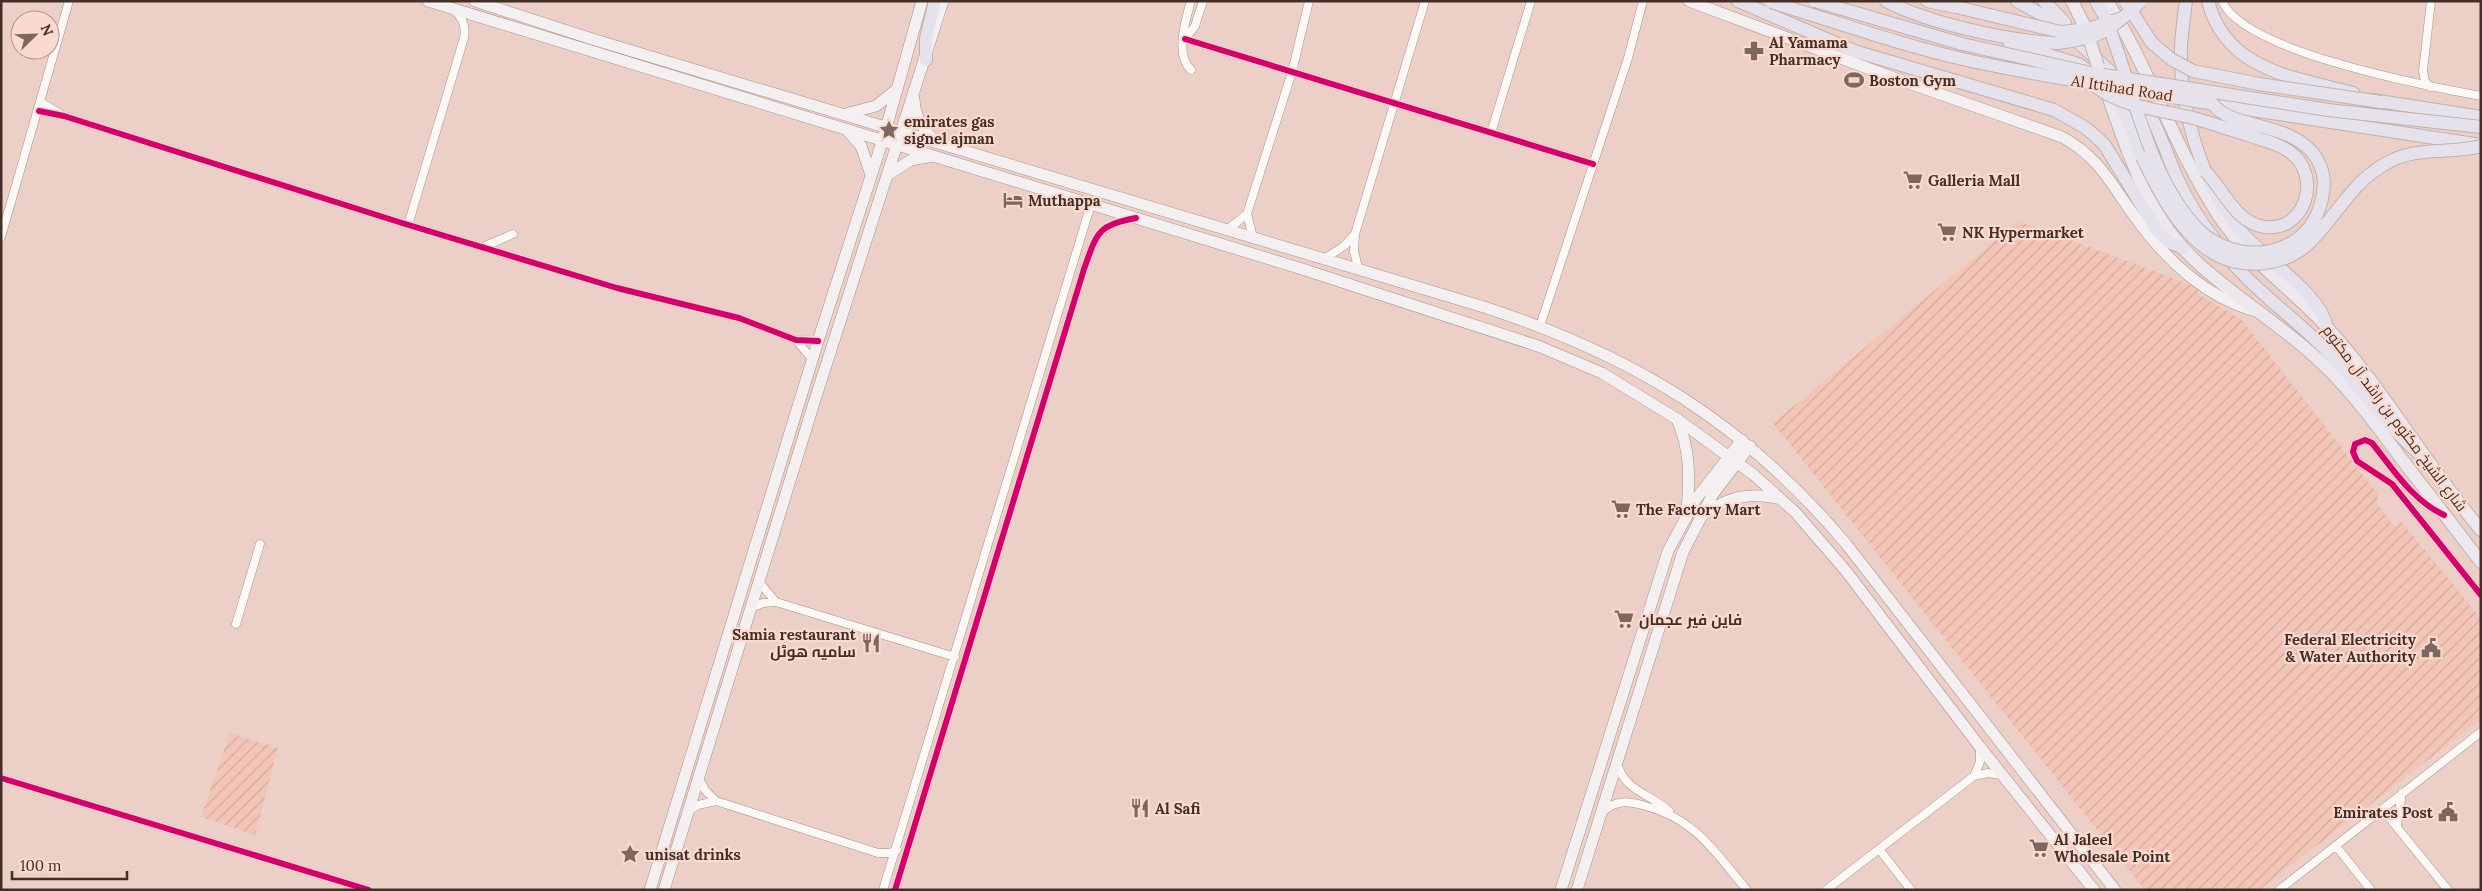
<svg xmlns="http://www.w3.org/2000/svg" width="2482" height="891" viewBox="0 0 2482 891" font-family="Lora,Cairo,serif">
  <defs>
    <pattern id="industrial-furrows" width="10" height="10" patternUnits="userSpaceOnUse" patternTransform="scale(1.25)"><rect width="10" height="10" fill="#f3c5b6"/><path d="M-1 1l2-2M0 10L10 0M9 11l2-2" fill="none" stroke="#d2aa9c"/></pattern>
  </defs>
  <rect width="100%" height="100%" fill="#eccfc6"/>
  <!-- industrial -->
  <path fill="url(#industrial-furrows)" d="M 2019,221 L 2196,287 L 2199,295 L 2241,319 L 2378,494 L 2377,504 L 2394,526 L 2401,521 L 2481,619 L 2481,719 L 2259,890 L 2145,890 L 1773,423 Z
    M 230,733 L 278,748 L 255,835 L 201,817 Z"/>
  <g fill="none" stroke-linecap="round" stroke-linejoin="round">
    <defs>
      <path id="minor" d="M 1191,1 C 1185,21 1175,55 1191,70
        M 2222,1 C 2244,52 2427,86 2481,96
        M 1185,39 L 1593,164
        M 1185,39 L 1195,26 L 1203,1
        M 2430,87 L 2425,81 L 2423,71 L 2431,1
        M 42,103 L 64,116
        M 39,111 L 64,116 L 402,223 L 617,288 L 739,318 L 796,340 L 818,341
        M 1491,133 L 1531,1
        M 408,225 L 464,38 C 466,26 463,19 455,11
        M 1228,229 L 1247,214
        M 1,237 L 69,1
        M 1253,237 L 1247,214 L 1292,72 L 1309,1
        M 483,247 L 513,234
        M 1324,259 L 1344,246 L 1355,234
        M 1359,270 L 1354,252 L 1355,234 L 1425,1
        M 1540,326 L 1628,58 L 1643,1
        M 796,340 L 812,359
        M 2442,514 C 2412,501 2393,468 2372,443 L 2365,440 L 2355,444 L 2353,452 L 2357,461 L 2392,484 L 2481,595
        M 759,582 L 776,602
        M 751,608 L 763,603 L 776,602 L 955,657
        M 236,624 L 260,544
        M 1617,763 C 1624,791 1651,794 1669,811
        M 1974,776 L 1980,762 L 1980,747
        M 698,777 L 705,790 L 716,801
        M 1,778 L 369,890
        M 2382,809 L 2448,890
        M 688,811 L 698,805 L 716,801 L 878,853 L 889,853 L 897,850
        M 1603,812 C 1615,800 1627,801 1642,805 C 1695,818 1713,850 1747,890
        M 2397,825 L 2402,793
        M 2336,846 L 2371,890
        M 1879,849 L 1911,890
        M 883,890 L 1091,204
        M 895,890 L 1084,269 C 1095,238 1097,225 1132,219
        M 1826,890 L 1974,776 L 1988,773 L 2002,775
        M 2279,890 L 2481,732"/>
      <path id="secondary" d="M 428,1 L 1302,269 L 1538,346 L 1602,373 L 1677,419 L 1754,475 L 1796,513 L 1846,571 L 1980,747 L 2094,890
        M 475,1 L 592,39 L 1484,307 C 1634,356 1745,423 1847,545 L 2115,890
        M 1689,1 L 1883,74 L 2062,137 C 2099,157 2111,184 2135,217 C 2164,258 2206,298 2256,311
        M 914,99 C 915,116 923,131 936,141
        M 849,113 L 876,106 L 896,90
        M 846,129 L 861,146 L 871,175
        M 889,174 L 911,160 L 932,156
        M 1677,419 C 1690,449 1690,477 1687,510
        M 1703,515 C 1729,496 1750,492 1781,499
        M 650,890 L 818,341 L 883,139 L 922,1
        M 664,890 L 813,406 L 943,1
        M 1561,890 L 1668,551 L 1696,499 L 1742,440
        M 1577,890 L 1683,552 L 1713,494 L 1750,446"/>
      <path id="primary" d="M 2107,1 C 2150,70 2175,149 2219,216 C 2247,259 2291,288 2325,325 C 2383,388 2425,464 2481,530
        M 2105,87 C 2128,152 2146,217 2200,265 C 2241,302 2289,330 2329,370 C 2355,396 2378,427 2400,457 C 2427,492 2454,527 2481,562"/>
      <path id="trunk" d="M 1738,1 L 1854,51 L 2054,110 L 2086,128 L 2104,144 L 2158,232 L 2169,242 L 2183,248
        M 1886,1 C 1928,23 2008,41 2057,43
        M 1927,1 L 1956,7
        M 2017,1 L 2060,25 L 2118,79
        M 2044,1 L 2065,23
        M 2096,1 L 2105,17
        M 2186,1 C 2184,16 2182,31 2181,46 C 2179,108 2203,192 2246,237 C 2265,257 2323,299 2326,325
        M 2208,1 C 2226,71 2294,77 2353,93
        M 2010,43 L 2078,64 L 2091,73
        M 926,60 L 926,39 L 935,1
        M 2116,92 L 2142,157
        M 2372,100 L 2481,117
        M 2141,102 C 2158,124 2166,153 2177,178 C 2187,200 2200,221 2215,240
        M 2213,104 L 2481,145
        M 2227,256 C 2256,292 2295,318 2327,351 C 2361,387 2389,430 2428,461"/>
    </defs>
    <!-- minor casing -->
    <use href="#minor" stroke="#a8928b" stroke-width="9"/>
    <!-- secondary casing -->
    <use href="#secondary" stroke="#a8928b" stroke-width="12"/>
    <!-- primary casing -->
    <use href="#primary" stroke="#c0b1ac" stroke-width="14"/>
    <!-- trunk casing -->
    <use href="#trunk" stroke="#c0b1ac" stroke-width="14"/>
    <!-- minor -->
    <use href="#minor" stroke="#fcf8f6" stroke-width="8"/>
    <!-- secondary -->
    <use href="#secondary" stroke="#f4f0f2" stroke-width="11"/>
    <!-- primary -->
    <use href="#primary" stroke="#ece8ee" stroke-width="12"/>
    <!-- trunk -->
    <use href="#trunk" stroke="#e6e2ec" stroke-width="12"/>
    <defs>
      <path id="primary-bridge" d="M 2072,1 L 2086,29 L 2098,66"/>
      <path id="trunk-bridge" d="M 1815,1 L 1962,44 L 2091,73 L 2328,110 L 2481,127
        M 2125,1 L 2152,43 L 2171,59 L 2193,71 L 2259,84 L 2381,102
        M 1771,2 C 1837,22 1903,46 1971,61 C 2051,78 2132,90 2213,104 C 2231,130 2295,121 2317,159 C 2325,173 2325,185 2322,199 C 2310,258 2238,268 2199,230 C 2148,180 2132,82 2105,17
        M 1956,7 L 2061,32 L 2088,29 L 2122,18
        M 2057,43 C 2101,38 2109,31 2141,1
        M 2096,87 C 2124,108 2163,110 2197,119 C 2214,124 2231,130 2248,135 C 2262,140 2278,143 2290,152 C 2323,176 2305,232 2265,227 C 2235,223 2224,190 2205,171
        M 2142,157 C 2166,207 2200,272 2265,263 C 2281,261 2297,255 2309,243 C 2336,217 2351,183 2385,164 C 2417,145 2447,155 2481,146"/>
    </defs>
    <!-- primary-bridge casing -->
    <use href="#primary-bridge" stroke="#c0b1ac" stroke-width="14" stroke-linecap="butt"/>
    <!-- trunk-bridge casing -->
    <use href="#trunk-bridge" stroke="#c0b1ac" stroke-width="14" stroke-linecap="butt"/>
    <!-- primary-bridge -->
    <use href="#primary-bridge" stroke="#ece8ee" stroke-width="12"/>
    <!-- trunk-bridge -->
    <use href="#trunk-bridge" stroke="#e6e2ec" stroke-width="12"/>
    <defs>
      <path id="cycleway" d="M 1185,39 L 1593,164
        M 39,111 L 64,116 L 402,223 L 617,288 L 739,318 L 796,340 L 818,341
        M 2444,515 C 2413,501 2393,469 2372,443 L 2365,440 L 2355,444 L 2353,452 L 2357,461 L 2392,484 L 2481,595
        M 1,778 L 369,890
        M 895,890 L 1084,269 C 1097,233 1097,225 1136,218"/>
    </defs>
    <!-- cycleway casing -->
    <use href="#cycleway" stroke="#fadacf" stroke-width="9"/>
    <!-- cycleway -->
    <use href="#cycleway" stroke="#d6006c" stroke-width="6"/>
  </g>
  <!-- icons -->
  <defs>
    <symbol id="pharmacy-bare" viewBox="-9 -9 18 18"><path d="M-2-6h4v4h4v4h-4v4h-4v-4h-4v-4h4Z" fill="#7e675f" stroke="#fadacf" stroke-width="2.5" paint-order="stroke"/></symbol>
    <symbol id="stadium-bare" viewBox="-9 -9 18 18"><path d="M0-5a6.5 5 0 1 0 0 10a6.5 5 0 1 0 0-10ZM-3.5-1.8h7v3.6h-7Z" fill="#7e675f" stroke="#fadacf" stroke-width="2.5" paint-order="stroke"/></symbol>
    <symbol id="sight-bare" viewBox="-9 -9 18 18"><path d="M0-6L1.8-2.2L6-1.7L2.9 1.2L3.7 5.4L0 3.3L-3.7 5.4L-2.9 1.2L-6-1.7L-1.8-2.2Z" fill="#7e675f" stroke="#fadacf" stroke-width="2.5" paint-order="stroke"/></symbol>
    <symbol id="supermarket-bare" viewBox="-9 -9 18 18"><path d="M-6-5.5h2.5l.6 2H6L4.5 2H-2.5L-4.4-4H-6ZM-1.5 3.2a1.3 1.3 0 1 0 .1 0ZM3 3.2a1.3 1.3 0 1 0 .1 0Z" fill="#7e675f" stroke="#fadacf" stroke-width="2.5" paint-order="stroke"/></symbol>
    <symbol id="hotel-bare" viewBox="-9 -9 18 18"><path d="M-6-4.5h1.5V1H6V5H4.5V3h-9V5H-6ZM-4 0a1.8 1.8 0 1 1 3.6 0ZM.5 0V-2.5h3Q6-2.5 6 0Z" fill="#7e675f" stroke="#fadacf" stroke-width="2.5" paint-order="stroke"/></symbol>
    <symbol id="restaurant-bare" viewBox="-9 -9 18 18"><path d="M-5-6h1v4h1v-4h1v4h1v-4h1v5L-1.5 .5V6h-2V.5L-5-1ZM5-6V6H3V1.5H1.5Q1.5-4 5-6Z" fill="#7e675f" stroke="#fadacf" stroke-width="2.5" paint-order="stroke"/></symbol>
    <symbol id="civic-bare" viewBox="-9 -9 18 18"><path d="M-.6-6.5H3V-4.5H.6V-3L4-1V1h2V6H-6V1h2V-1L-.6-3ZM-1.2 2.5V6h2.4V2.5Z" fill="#7e675f" stroke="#fadacf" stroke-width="2.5" paint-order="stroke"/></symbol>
  </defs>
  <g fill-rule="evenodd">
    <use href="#pharmacy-bare" x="1740" y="37" width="28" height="28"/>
    <use href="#stadium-bare" x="1840" y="66" width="28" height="28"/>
    <use href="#sight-bare" x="875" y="116" width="28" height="28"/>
    <use href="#supermarket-bare" x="1899" y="166" width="28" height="28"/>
    <use href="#hotel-bare" x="999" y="186" width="28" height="28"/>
    <use href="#supermarket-bare" x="1933" y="218" width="28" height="28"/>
    <use href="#supermarket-bare" x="1607" y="495" width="28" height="28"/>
    <use href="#supermarket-bare" x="1610" y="605" width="28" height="28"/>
    <use href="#restaurant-bare" x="857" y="629" width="28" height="28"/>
    <use href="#civic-bare" x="2417" y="634" width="28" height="28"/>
    <use href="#restaurant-bare" x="1126" y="794" width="28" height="28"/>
    <use href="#civic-bare" x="2434" y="798" width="28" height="28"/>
    <use href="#supermarket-bare" x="2025" y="834" width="28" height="28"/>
    <use href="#sight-bare" x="616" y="840" width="28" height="28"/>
  </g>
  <g text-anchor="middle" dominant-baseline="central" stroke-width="4.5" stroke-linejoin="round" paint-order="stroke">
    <!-- poi labels -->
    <g font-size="15" font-weight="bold" fill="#432f28" stroke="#fadacf" text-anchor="start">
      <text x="1769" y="42">Al Yamama<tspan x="1769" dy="17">Pharmacy</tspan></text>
      <text x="1869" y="80">Boston Gym</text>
      <text x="904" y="121">emirates gas<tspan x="904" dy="17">signel ajman</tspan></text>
      <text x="1928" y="180">Galleria Mall</text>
      <text x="1028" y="200">Muthappa</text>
      <text x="1962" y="232">NK Hypermarket</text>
      <text x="1636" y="509">The Factory Mart</text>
      <text x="1639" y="619">فاين فير عجمان</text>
      <text x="856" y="634" text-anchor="end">Samia restaurant<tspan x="856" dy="17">سامیہ ھوٹل</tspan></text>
      <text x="2416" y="639" text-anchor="end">Federal Electricity<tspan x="2416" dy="17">&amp; Water Authority</tspan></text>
      <text x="1155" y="808">Al Safi</text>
      <text x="2433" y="812" text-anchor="end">Emirates Post</text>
      <text x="2054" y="839">Al Jaleel<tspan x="2054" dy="17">Wholesale Point</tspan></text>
      <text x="645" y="854">unisat drinks</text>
    </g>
    <!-- street labels -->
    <g font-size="15" fill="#432f28" stroke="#fadacf">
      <text transform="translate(2122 88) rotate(9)">Al Ittihad Road</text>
      <text transform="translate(2395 418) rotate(53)">شارع الشيخ مكتوم بن راشد آل مكتوم</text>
    </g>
  </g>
  <!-- border -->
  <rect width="2482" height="891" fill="none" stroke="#432f28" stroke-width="5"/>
  <!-- north arrow -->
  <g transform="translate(35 35) rotate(67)"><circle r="24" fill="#fadacf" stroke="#b1968c"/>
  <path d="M0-4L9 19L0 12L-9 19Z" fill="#7e675f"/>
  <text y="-8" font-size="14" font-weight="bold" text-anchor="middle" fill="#432f28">N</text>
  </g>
  <!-- scale -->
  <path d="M12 871v8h115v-8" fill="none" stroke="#432f28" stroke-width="2.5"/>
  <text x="20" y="871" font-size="15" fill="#432f28" stroke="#fadacf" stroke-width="4" paint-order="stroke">100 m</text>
</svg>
